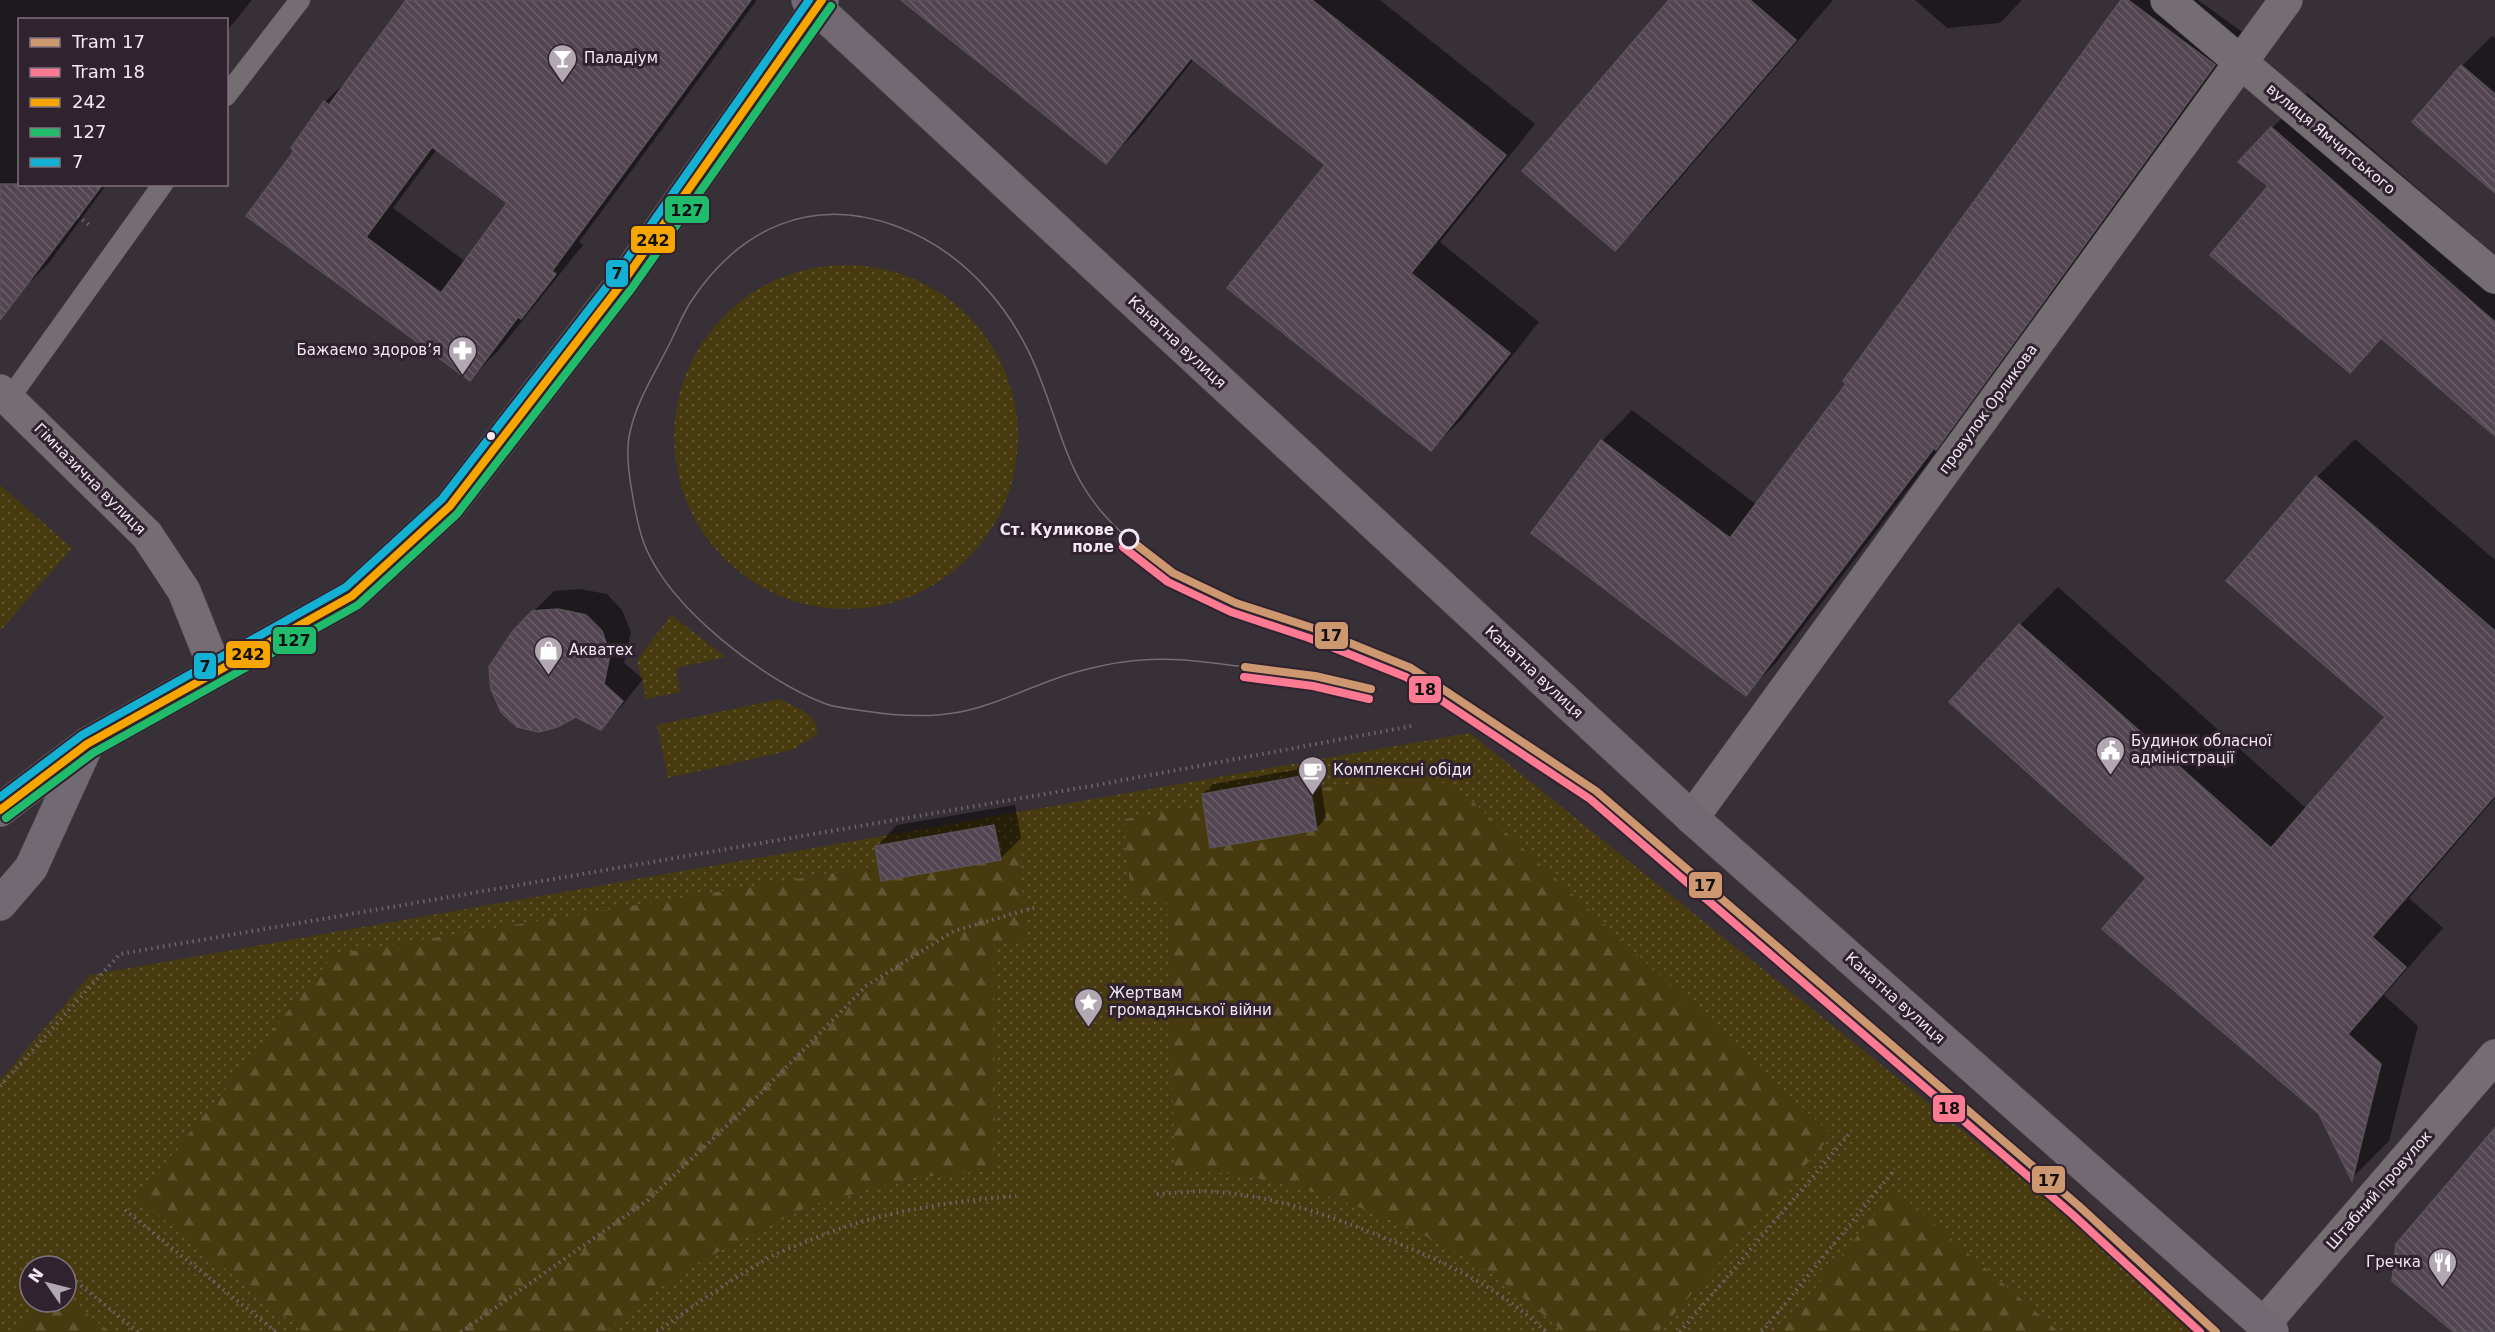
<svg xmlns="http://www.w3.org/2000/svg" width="2495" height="1332" viewBox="0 0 2495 1332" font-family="'DejaVu Sans',sans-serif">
  <defs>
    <pattern id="grass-dots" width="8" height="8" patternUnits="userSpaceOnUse" patternTransform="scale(1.5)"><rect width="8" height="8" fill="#473a0f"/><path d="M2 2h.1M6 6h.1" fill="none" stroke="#625632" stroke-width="1.8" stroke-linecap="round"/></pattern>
    <pattern id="forest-firs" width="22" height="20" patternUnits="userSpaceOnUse" patternTransform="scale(1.5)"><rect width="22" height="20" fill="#473a0f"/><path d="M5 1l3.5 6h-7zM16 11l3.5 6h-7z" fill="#625632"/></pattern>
    <pattern id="building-back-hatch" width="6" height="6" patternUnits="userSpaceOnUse" patternTransform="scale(1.5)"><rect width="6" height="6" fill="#524551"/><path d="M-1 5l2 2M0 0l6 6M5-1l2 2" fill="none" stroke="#6b606a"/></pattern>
  </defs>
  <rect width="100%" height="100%" fill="#383037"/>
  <!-- grass -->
  <path fill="url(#grass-dots)" fill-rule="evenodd" d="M674 437a172 172 0 1 1 344 0a172 172 0 1 1-344 0Z
    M 0,485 L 72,548 L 0,631 Z
    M 671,615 L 726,657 L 676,668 L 680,692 L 646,699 L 637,660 Z
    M 780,699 C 794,707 822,715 817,735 L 792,750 L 668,778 L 657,725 Z
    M 1470,733 L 2070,1217 L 2202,1332 L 0,1332 L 0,1080 L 90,975 ZM 30,1266 L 66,1266 L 66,1302 L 30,1302 Z"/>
  <!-- forest -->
  <path fill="url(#forest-firs)" d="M 1425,772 L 1471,800 L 1832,1135 L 1658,1332 L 1563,1332 C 1533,1305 1501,1278 1465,1257 C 1399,1219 1323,1190 1247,1176 C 1224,1172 1199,1172 1175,1170 L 1167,903 L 1131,897 L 1124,819 Z
    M 1018,843 L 1027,940 L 994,942 L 995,1170 L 913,1178 L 811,1205 L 706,1258 L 636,1304 L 606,1332 L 304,1332 L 137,1198 L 334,954 Z
    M 1895,1190 L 2059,1332 L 1779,1332 Z
    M 66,1297 L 110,1332 L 14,1332 L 40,1302 L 66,1302 Z"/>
  <!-- shadow -->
  <path fill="#0007" fill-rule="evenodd" d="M 0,0 L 252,0 L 226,32 L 226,20 L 20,20 L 20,184 L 107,184 L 48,264 L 18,294 L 0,280 Z
    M 408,0 L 757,0 L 579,242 L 583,245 L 498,351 L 470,379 L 296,151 L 325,102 L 352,76 ZM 437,149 L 509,202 L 466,262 L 393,208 Z
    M 921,0 L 1380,0 L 1535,124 L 1440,242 L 1539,322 L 1462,419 L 1431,449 L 1327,165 L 1194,59 L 1136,132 L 1106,162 Z
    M 1671,0 L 1833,0 L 1653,210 L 1615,249 Z
    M 1915,0 L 2022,0 L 2000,23 L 1947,28 Z
    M 2123,0 L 2198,0 L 2245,34 L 1967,417 L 1951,433 L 1776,663 L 1745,694 L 1602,441 L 1632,410 L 1757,505 L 1849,384 Z
    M 2492,36 L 2495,38 L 2495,191 L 2462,66 Z
    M 2307,93 L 2495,255 L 2495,434 L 2383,337 L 2350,371 L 2270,185 L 2272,128 Z
    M 2355,439 L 2495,560 L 2495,798 L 2409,898 L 2443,928 L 2384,995 L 2418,1026 L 2389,1141 L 2352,1178 L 2320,1113 L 2148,878 L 2020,625 L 2058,587 L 2307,809 L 2387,717 L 2228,581 L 2317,477 Z
    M 580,589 L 607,594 L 622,610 L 631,632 L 624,663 L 643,679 L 621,707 L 600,728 L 533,612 L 554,591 Z
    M 1318,766 L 1326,818 L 1316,829 L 1203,794 L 1213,784 Z
    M 1015,805 L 1021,838 L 1000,859 L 877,846 L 897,825 Z"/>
  <!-- building -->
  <path fill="url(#building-back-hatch)" stroke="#595359" stroke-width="1.5" fill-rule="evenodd" d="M 406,0 L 751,0 L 552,271 L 556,274 L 521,319 L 518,317 L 470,381 L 246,216 L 294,151 L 291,148 L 324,101 L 329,105 ZM 432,147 L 507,203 L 441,293 L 366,237 Z
    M 901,0 L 1312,0 L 1506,155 L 1411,273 L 1510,353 L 1431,451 L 1227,288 L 1325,165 L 1191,58 L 1106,164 Z
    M 1669,0 L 1750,0 L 1796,40 L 1615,251 L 1522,171 Z
    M 2121,0 L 2128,0 L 2215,65 L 1936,450 L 1934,448 L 1746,696 L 1531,533 L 1601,440 L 1730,538 L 1846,384 L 1843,381 Z
    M 2461,65 L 2495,94 L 2495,193 L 2412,122 Z
    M 2271,127 L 2495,322 L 2495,436 L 2381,338 L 2350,373 L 2210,255 L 2268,186 L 2238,162 Z
    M 0,184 L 103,184 L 0,320 Z
    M 2316,476 L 2495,631 L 2495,795 L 2372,937 L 2406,967 L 2348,1034 L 2381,1064 L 2352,1181 L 2319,1114 L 2102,929 L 2146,878 L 1949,702 L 2019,624 L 2271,848 L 2385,717 L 2226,581 Z
    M 558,609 L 586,615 L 602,631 L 610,654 L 604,684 L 623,701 L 601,730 L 576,717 L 557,727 L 539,732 L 517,727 L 501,712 L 491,689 L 489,667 L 512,632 L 532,611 Z
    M 1308,775 L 1317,830 L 1210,848 L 1202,794 Z
    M 994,825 L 1001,860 L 881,881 L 875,846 Z
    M 2495,1128 L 2495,1332 L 2454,1332 L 2392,1281 L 2396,1244 Z"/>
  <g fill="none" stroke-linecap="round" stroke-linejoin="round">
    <defs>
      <path id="lane" d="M 226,96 L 300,0
        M 9,399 L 163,184"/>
      <path id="street" d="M 2167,0 L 2495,277
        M 0,391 L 147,535 L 184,591 L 216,671
        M 1692,818 L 2286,0
        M 2263,1325 L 2495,1056"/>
      <path id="secondary" d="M 808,0 L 1692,818 L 2272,1332
        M 0,810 L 87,744 L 352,596 L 450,506 L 623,282 L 822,0
        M 0,904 L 31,868 L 87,745"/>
    </defs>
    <!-- lane casing -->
    <use href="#lane" stroke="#554f55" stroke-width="21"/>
    <!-- street casing -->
    <use href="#street" stroke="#554f55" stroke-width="34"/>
    <!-- secondary casing -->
    <use href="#secondary" stroke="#554f55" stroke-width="34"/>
    <!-- path -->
    <path stroke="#6d676d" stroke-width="4" stroke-dasharray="1.5 4.5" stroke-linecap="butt" d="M 78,216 L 90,226
      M 0,1086 L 120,954 L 1097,785 L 1412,726
      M 1157,1194 C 1177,1193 1198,1190 1217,1192 C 1277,1197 1329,1215 1385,1238 C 1445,1262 1499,1287 1546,1332
      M 125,1210 L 276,1332
      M 67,1274 L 138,1332
      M 461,1332 L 648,1200 L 754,1100 L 866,986 L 954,931 L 1037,907
      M 657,1332 C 694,1305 732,1279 772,1256 C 784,1250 798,1245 810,1240 C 877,1212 944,1202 1016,1196
      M 1680,1332 L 1851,1132
      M 1762,1332 L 1895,1169"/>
    <!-- lane -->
    <use href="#lane" stroke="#746e73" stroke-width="20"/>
    <!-- street -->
    <use href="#street" stroke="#746e73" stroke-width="33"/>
    <!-- secondary -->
    <use href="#secondary" stroke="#736972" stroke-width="33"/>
    <!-- tram -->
    <path stroke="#736c72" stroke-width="1.5" d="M 1129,539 C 1072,491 1067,449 1042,383 C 1017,314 967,252 896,226 C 812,195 740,228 692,300 C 683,313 677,329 670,343 C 655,373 635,403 629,437 C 626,454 629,475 632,492 C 635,510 638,529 645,546 C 671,609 763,680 826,704 C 838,708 853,709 865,711 C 896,716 928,718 960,712 C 998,705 1041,681 1080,671 C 1099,666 1122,661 1142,660 C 1176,657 1211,663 1245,667"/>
    <defs>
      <path id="bus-1" d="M 0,810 L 87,744 L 352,596 L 450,506 L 623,282 L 822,0"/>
      <path id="bus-2" d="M 6,818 L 93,753 L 358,605 L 457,514 L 632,288 L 831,6"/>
      <path id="bus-3" d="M 0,797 L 82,735 L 346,587 L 442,499 L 615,276 L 809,0"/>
    </defs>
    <!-- bus-1 casing -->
    <use href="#bus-1" stroke="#30222f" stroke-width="12"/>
    <!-- bus-2 casing -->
    <use href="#bus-2" stroke="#30222f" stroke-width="12"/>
    <!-- bus-3 casing -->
    <use href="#bus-3" stroke="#30222f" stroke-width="12"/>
    <!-- bus-1 -->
    <use href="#bus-1" stroke="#f7a600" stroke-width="8"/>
    <!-- bus-2 -->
    <use href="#bus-2" stroke="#20bc6c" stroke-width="8"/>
    <!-- bus-3 -->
    <use href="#bus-3" stroke="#13b2d5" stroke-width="8"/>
    <defs>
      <path id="tram-1" d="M 1129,539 L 1173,573 L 1236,603 L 1313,628 L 1411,668 L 1596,791 L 2079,1206 L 2216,1332
        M 1245,667 L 1315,676 L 1371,689"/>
      <path id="tram-2" d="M 1123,547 L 1168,582 L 1231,612 L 1309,638 L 1406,677 L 1590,799 L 2072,1214 L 2200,1332
        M 1244,677 L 1313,686 L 1369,699"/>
    </defs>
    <!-- tram-1 casing -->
    <use href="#tram-1" stroke="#30222f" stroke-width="12"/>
    <!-- tram-2 casing -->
    <use href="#tram-2" stroke="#30222f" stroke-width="12"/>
    <!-- tram-1 -->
    <use href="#tram-1" stroke="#cd976f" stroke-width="8"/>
    <!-- tram-2 -->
    <use href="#tram-2" stroke="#fe7a93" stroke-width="8"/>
  </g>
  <!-- icons -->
  <defs>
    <symbol id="bar-pin" viewBox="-11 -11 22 30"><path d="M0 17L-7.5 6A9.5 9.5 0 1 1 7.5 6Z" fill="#b1a8b1" stroke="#30222f"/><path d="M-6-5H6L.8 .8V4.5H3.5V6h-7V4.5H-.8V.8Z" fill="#fff"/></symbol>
    <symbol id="pharmacy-pin" viewBox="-11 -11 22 30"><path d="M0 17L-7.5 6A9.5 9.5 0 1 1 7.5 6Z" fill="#b1a8b1" stroke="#30222f"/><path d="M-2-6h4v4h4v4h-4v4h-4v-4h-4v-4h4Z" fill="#fff"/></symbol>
    <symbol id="shop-pin" viewBox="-11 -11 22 30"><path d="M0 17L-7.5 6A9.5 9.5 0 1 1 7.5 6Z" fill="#b1a8b1" stroke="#30222f"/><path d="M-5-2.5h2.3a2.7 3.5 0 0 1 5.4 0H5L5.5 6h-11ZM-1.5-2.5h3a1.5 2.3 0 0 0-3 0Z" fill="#fff"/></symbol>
    <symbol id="civic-pin" viewBox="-11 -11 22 30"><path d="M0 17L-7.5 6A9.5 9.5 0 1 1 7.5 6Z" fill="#b1a8b1" stroke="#30222f"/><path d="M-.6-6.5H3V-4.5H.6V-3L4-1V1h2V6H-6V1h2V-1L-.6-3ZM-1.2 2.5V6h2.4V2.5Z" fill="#fff"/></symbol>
    <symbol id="cafe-pin" viewBox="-11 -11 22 30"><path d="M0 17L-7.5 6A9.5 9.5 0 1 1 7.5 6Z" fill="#b1a8b1" stroke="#30222f"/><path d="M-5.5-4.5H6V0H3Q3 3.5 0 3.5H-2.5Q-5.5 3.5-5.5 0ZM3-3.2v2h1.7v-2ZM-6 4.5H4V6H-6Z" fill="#fff"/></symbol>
    <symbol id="sight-pin" viewBox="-11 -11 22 30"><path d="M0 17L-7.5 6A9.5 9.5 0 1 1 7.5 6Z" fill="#b1a8b1" stroke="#30222f"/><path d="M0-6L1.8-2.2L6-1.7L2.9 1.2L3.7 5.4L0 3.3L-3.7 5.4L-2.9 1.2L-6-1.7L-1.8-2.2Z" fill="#fff"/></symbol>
    <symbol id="restaurant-pin" viewBox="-11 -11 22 30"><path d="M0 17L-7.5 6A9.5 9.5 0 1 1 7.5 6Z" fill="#b1a8b1" stroke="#30222f"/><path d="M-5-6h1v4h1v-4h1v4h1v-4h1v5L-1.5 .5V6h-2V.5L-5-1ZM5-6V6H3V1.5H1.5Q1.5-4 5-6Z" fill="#fff"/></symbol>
  </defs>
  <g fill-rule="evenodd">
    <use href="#bar-pin" x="546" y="42" width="33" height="45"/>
    <use href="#pharmacy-pin" x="446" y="334" width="33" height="45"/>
    <use href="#shop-pin" x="532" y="634" width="33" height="45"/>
    <use href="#civic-pin" x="2094" y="734" width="33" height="45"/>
    <use href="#cafe-pin" x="1296" y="754" width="33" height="45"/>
    <use href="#sight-pin" x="1072" y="986" width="33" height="45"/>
    <use href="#restaurant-pin" x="2426" y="1246" width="33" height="45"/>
  </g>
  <!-- markers -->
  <circle fill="#f2e9f2" stroke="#30222f" stroke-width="2" cx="491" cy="436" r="5"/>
  <circle fill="#30222f" stroke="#f2e9f2" stroke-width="3" cx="1129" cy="539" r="9"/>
  <g text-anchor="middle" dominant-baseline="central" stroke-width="6" stroke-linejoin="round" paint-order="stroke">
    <!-- poi labels -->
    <g font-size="15" fill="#f2e9f2" stroke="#30222f" text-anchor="start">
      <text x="584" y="58">Паладіум</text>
      <text x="441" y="350" text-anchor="end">Бажаємо здоровʼя</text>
      <text x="569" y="650">Акватех</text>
      <text x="2131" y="741">Будинок обласної<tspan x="2131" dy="17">адміністрації</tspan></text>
      <text x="1333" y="770">Комплексні обіди</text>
      <text x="1109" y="993">Жертвам<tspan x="1109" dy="17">громадянської війни</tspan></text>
      <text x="2421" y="1262" text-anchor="end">Гречка</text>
    </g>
    <!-- street labels -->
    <g font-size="15" fill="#f2e9f2" stroke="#30222f">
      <text transform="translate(2331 139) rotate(40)">вулиця Ямчитського</text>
      <text transform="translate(1177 342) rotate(43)">Канатна вулиця</text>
      <text transform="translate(1988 409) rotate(-54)">провулок Орликова</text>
      <text transform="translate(90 479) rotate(45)">Гімназична вулиця</text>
      <text transform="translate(1534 672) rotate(43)">Канатна вулиця</text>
      <text transform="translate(1895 998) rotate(42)">Канатна вулиця</text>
      <text transform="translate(2379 1190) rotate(-49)">Штабний провулок</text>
    </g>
    <!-- stop labels -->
    <g font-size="15" font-weight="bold" fill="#f2e9f2" stroke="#30222f" text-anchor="end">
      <text x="1114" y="530">Ст. Куликове<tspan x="1114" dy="17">поле</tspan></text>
    </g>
  </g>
  <g stroke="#30222f" stroke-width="2">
    <rect x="664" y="195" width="46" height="29" rx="6" fill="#20bc6c"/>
    <rect x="630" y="225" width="46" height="29" rx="6" fill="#f7a600"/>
    <rect x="605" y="259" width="24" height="29" rx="6" fill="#13b2d5"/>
    <rect x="1314" y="621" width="35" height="29" rx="6" fill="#cd976f"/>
    <rect x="272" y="626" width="45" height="29" rx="6" fill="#20bc6c"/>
    <rect x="225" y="640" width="46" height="29" rx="6" fill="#f7a600"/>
    <rect x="193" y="652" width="24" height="28" rx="6" fill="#13b2d5"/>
    <rect x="1408" y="675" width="34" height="29" rx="6" fill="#fe7a93"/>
    <rect x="1688" y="871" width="35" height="28" rx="6" fill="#cd976f"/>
    <rect x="1932" y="1094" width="34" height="29" rx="6" fill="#fe7a93"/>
    <rect x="2031" y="1165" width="35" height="29" rx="6" fill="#cd976f"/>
  </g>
  <g font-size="16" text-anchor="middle" font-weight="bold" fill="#111">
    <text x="687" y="216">127</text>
    <text x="653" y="246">242</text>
    <text x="617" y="279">7</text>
    <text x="1331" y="641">17</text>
    <text x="294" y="646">127</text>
    <text x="248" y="660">242</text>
    <text x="205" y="672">7</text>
    <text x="1425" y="695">18</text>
    <text x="1705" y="891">17</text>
    <text x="1949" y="1114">18</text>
    <text x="2049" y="1186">17</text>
  </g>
  <!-- legend -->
  <rect x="18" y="18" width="210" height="168" fill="#30222f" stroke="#7e727d" stroke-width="1.5"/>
  <rect x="30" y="38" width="30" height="9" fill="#cd976f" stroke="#7e727d" stroke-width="1.5"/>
  <text x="72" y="48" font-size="18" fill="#f2e9f2">Tram 17</text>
  <rect x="30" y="68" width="30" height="9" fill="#fe7a93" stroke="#7e727d" stroke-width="1.5"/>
  <text x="72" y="78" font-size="18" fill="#f2e9f2">Tram 18</text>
  <rect x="30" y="98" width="30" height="9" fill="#f7a600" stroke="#7e727d" stroke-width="1.5"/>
  <text x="72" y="108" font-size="18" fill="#f2e9f2">242</text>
  <rect x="30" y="128" width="30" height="9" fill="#20bc6c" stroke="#7e727d" stroke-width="1.5"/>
  <text x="72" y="138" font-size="18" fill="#f2e9f2">127</text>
  <rect x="30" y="158" width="30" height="9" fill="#13b2d5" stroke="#7e727d" stroke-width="1.5"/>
  <text x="72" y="168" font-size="18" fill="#f2e9f2">7</text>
  <!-- north arrow -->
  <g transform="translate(48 1284) rotate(305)"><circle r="28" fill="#30222f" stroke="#7e727d" stroke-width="1.5"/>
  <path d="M0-4.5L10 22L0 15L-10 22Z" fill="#b1a8b1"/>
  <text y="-9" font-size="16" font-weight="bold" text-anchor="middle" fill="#f2e9f2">N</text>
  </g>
</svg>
